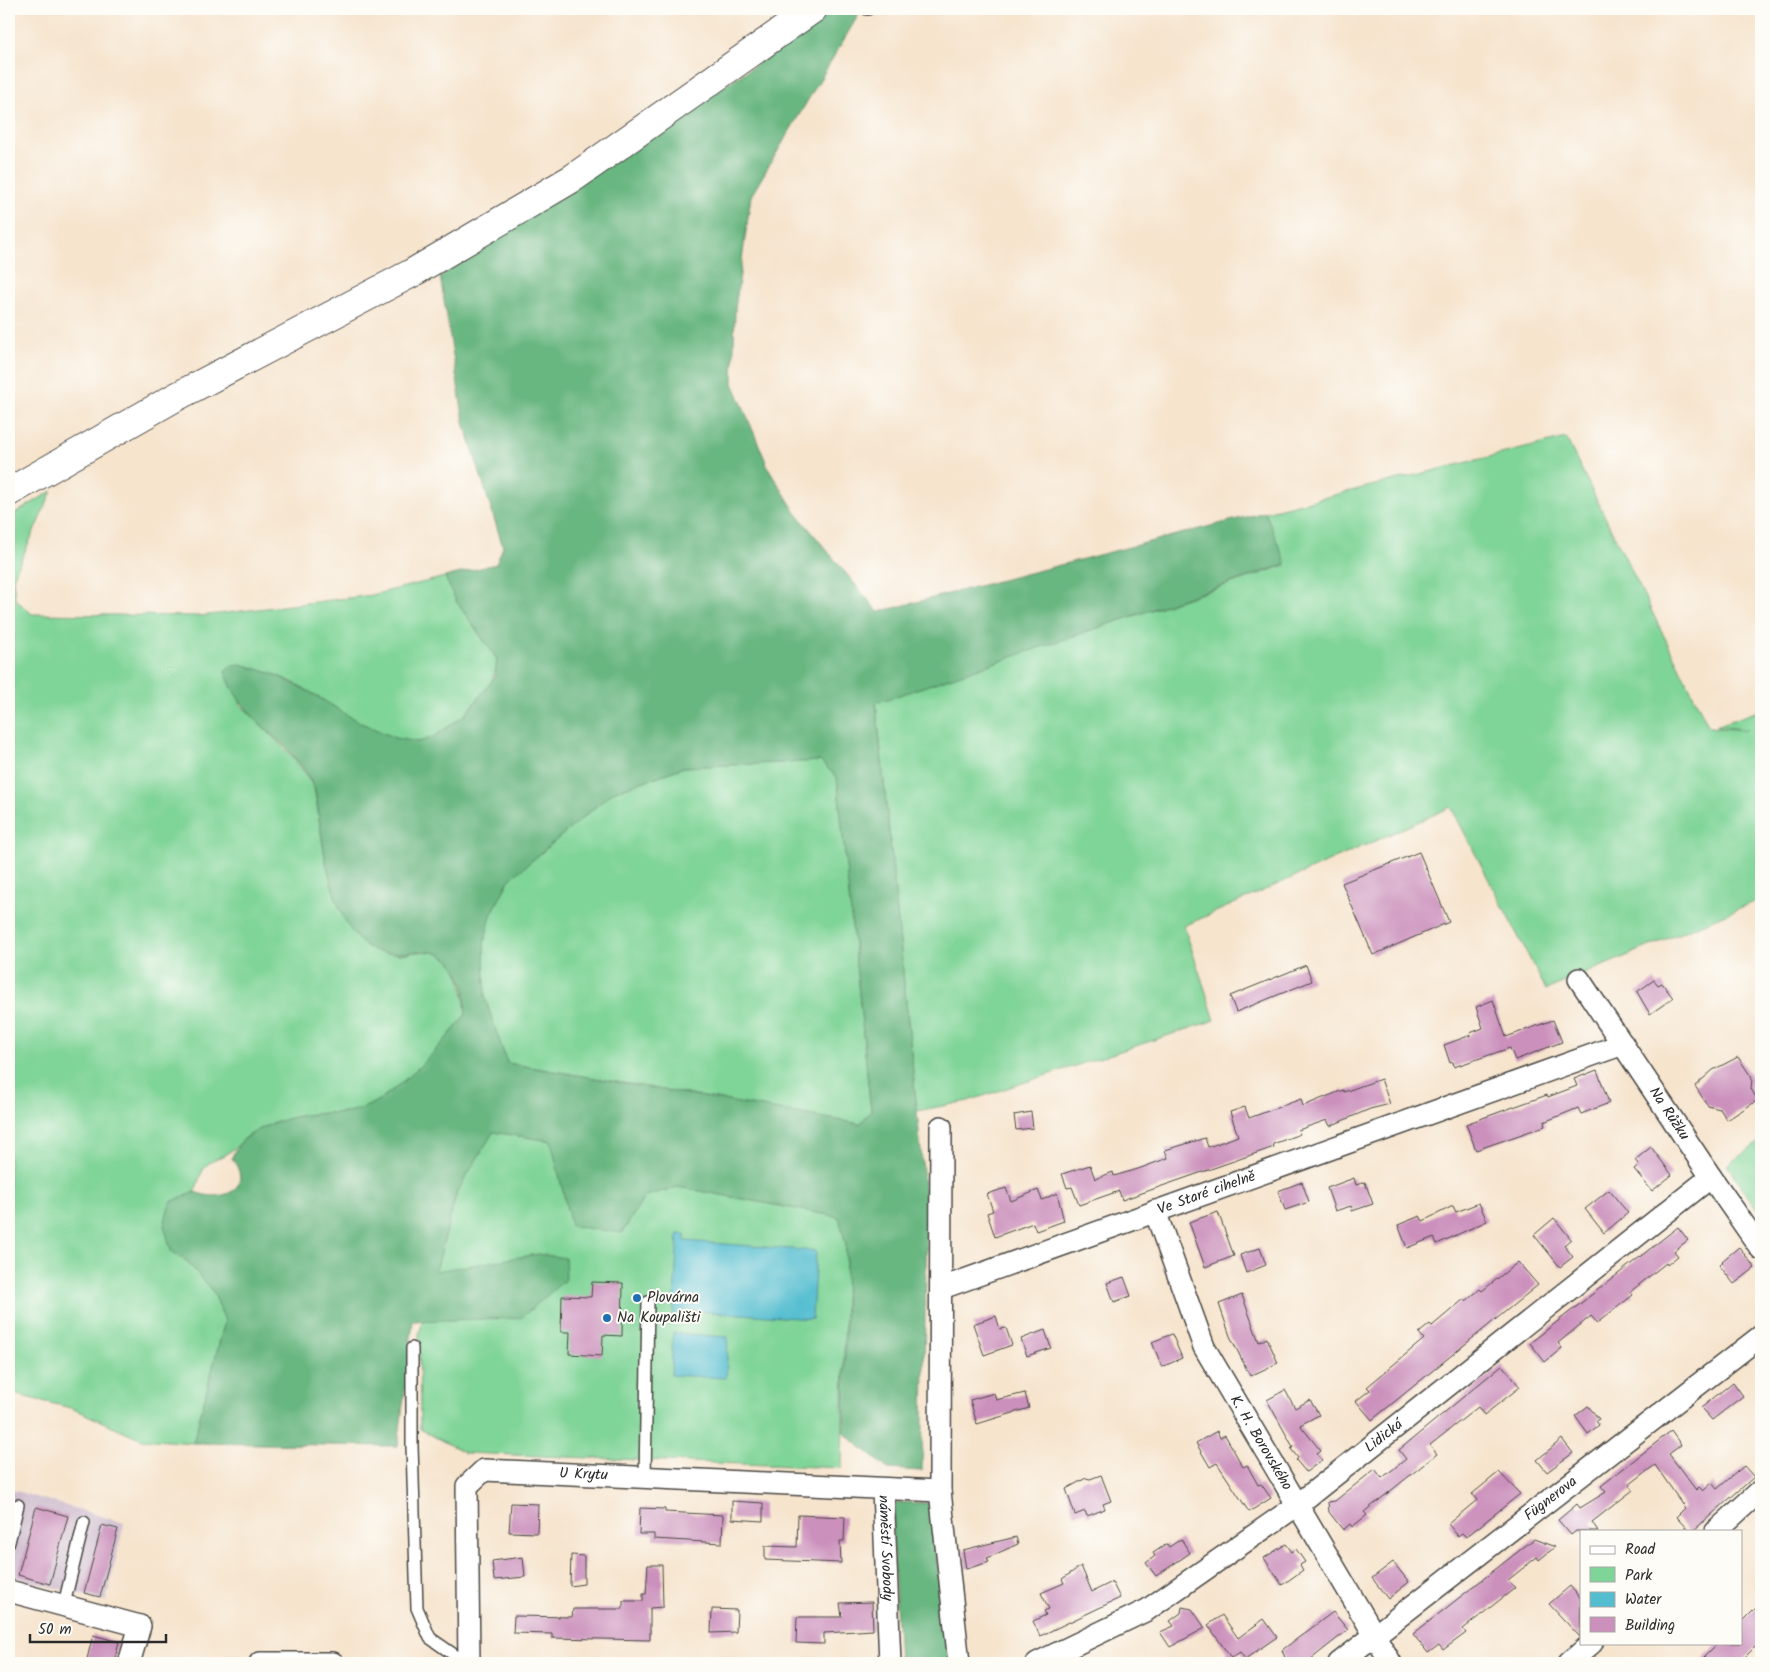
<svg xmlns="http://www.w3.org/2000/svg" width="1770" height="1672" viewBox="0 0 1770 1672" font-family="Kalam,sans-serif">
  <rect width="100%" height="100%" fill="#fdfcf7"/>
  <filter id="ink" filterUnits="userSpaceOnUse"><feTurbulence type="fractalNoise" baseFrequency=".02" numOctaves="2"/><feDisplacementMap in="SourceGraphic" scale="10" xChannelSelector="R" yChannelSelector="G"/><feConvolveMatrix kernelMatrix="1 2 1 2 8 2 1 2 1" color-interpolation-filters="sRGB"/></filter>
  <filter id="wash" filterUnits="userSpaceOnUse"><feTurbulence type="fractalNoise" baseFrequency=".0096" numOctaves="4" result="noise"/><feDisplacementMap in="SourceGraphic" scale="20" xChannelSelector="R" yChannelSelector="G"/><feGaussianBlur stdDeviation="1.12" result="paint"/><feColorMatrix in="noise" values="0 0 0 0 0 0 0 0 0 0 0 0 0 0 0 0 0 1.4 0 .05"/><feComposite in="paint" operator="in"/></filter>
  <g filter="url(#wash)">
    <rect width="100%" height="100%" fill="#f6e4cd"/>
    <!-- industrial -->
    <path fill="#cfbdcf" d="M 9,1489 L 124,1523 L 106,1601 L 9,1576 Z"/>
    <!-- green -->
    <path fill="#7fd497" stroke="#558061" d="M 1566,438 L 1709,727 L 1747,730 L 1716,726 L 1761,710 L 1761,899 L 1546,990 L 1451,807 L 1184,926 L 1215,1020 L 968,1101 L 917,1111 L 876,702 L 1286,565 L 1265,512 Z
      M 52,491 L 13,578 L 15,599 L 32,614 L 201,616 L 372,595 L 445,577 L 456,601 L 497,659 C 494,687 486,687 471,708 C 462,719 433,742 417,742 C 379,742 331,703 298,685 C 280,675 260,671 241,664 L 240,704 L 295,759 L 305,773 L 314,788 L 326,864 L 399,954 C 409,953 421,951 431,951 C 460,953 464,993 466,1014 C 446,1042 395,1096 363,1108 C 348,1114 330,1112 314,1114 C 295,1116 269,1123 253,1133 C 246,1136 241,1143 235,1148 C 208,1167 206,1155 195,1192 L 187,1194 L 171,1251 L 188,1262 L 214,1293 L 225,1321 L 193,1443 L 142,1439 L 71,1408 L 9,1393 L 9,517 Z
      M 820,761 L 837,777 L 871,1112 L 860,1124 L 507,1063 L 485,998 L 484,943 L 491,915 L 509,880 L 613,792 L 684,767 Z
      M 493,1132 L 551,1141 L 622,1233 L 645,1196 L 678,1187 L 840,1217 L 846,1245 L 842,1468 L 465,1453 L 420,1429 L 419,1335 L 457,1192 Z
      M 1761,1141 L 1761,1215 L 1727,1165 Z"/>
    <!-- forest -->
    <path fill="#67b680" stroke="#497056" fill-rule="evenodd" d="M 828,9 L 862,9 L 751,196 L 735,309 L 733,383 L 769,469 L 796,513 L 878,612 L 1265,512 L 1286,564 L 876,703 L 927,1211 L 922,1471 L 888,1469 L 844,1433 L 846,1245 L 839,1217 L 678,1187 L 645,1196 L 622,1233 L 571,1226 L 551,1141 L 493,1132 L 457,1192 L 436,1271 L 538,1254 L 565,1258 L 566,1279 L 521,1318 L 413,1321 L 398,1446 L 193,1443 L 225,1321 L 214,1293 L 188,1262 L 171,1251 L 164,1225 L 170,1202 L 195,1192 C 222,1203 255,1190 232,1158 C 239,1130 288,1116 314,1114 C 330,1112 348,1114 363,1108 C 395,1096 446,1042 466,1014 C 465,1005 466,993 463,984 C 440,922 398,974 361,942 C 334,918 325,859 320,825 C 318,813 318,798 314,788 C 295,740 241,724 225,671 L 232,665 L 241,664 L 276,675 L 310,692 L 357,721 L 395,738 L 419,742 L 435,736 L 466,714 L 495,677 L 497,659 L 456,601 L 445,577 L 496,564 L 503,547 L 464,422 L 440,276 L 769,56 ZM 820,761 L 837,777 L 871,1111 L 860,1124 L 507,1063 L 485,998 L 484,943 L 491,915 L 509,880 L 613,792 L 684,767 Z
      M 891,1502 L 930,1503 L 949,1660 L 899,1663 Z"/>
    <!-- water -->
    <path fill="#54bed0" stroke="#40747e" d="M 678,1234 L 685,1234 L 685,1241 L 816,1251 L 812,1319 L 681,1310 L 681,1318 L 673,1317 Z
      M 673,1333 L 728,1337 L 726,1378 L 671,1375 Z"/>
    <g id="blocks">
      <!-- building -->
      <path fill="#cb90bc" d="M 1419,852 L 1449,922 L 1373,955 L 1342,883 Z
        M 1306,965 L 1312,981 L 1236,1012 L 1230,996 Z
        M 1654,980 L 1658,985 L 1662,983 L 1673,998 L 1650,1014 L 1637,992 Z
        M 1493,1000 L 1506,1037 L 1553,1020 L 1562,1042 L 1515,1060 L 1510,1048 L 1454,1067 L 1453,1062 L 1450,1063 L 1444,1045 L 1471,1035 L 1470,1033 L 1483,1028 L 1476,1007 Z
        M 1738,1057 L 1752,1078 L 1751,1089 L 1758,1100 L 1727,1120 L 1720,1109 L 1708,1106 L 1695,1086 L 1713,1070 Z
        M 1597,1070 L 1609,1103 L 1581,1114 L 1578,1108 L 1544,1122 L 1545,1126 L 1476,1150 L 1466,1124 L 1547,1095 L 1548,1097 L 1577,1086 L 1574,1079 Z
        M 1381,1079 L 1390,1104 L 1370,1109 L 1330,1126 L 1327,1120 L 1298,1130 L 1300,1134 L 1273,1144 L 1274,1147 L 1122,1200 L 1119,1191 L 1079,1205 L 1072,1187 L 1067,1188 L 1062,1174 L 1090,1165 L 1095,1179 L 1113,1172 L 1114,1176 L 1138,1169 L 1168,1158 L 1165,1150 L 1179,1146 L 1205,1138 L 1208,1147 L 1238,1136 L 1230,1112 L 1245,1107 L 1249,1118 L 1301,1099 L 1303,1106 L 1343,1090 L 1344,1092 Z
        M 1031,1112 L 1033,1128 L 1016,1130 L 1014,1115 Z
        M 1651,1147 L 1672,1175 L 1652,1191 L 1634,1169 L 1639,1165 L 1635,1160 Z
        M 1354,1178 L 1356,1185 L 1365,1182 L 1373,1204 L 1352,1211 L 1351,1206 L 1335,1211 L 1327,1188 Z
        M 1302,1182 L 1309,1202 L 1285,1210 L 1278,1191 Z
        M 1006,1188 L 1011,1201 L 1038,1190 L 1042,1200 L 1057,1193 L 1064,1221 L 1036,1231 L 1033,1223 L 995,1237 L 987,1213 L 993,1211 L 987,1194 Z
        M 1609,1190 L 1628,1213 L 1604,1233 L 1585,1209 Z
        M 1479,1203 L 1487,1221 L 1437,1244 L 1434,1237 L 1407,1248 L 1398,1225 L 1420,1216 L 1423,1221 L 1453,1206 L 1456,1212 Z
        M 1218,1212 L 1234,1256 L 1205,1267 L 1189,1222 Z
        M 1554,1218 L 1571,1239 L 1564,1245 L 1573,1257 L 1560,1267 L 1534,1235 Z
        M 1678,1227 L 1688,1240 L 1674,1251 L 1678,1256 L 1667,1265 L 1666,1263 L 1630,1292 L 1633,1295 L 1597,1323 L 1591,1316 L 1558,1343 L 1562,1348 L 1545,1362 L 1530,1343 Z
        M 1739,1247 L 1755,1268 L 1734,1284 L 1719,1265 L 1723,1262 L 1722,1261 Z
        M 1260,1248 L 1266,1265 L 1246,1273 L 1240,1255 Z
        M 1518,1262 L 1538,1285 L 1372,1420 L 1356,1401 L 1370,1390 L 1367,1387 L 1424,1339 L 1419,1333 L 1430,1324 L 1432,1326 L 1464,1299 L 1466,1301 L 1480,1289 L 1482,1291 Z
        M 1124,1277 L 1131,1296 L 1114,1302 L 1107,1283 Z
        M 592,1282 L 623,1283 L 622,1336 L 603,1335 L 602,1356 L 569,1354 L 570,1332 L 561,1332 L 562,1296 L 591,1297 Z
        M 1242,1295 L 1259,1342 L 1267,1338 L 1278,1363 L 1250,1376 L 1230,1336 L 1219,1304 Z
        M 996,1316 L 1000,1329 L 1006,1328 L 1012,1345 L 984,1355 L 973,1324 Z
        M 1045,1330 L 1051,1348 L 1027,1356 L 1021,1339 Z
        M 1172,1334 L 1182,1358 L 1162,1367 L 1152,1342 Z
        M 1502,1365 L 1520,1387 L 1484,1415 L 1478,1407 L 1430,1445 L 1437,1454 L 1364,1512 L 1367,1515 L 1352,1527 L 1350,1524 L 1343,1530 L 1329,1512 L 1328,1502 L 1335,1501 L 1375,1469 L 1382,1478 L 1406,1459 L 1399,1450 Z
        M 1733,1382 L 1743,1396 L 1712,1420 L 1701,1408 Z
        M 1285,1390 L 1295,1408 L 1310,1400 L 1319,1415 L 1300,1425 L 1321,1451 L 1317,1454 L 1322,1460 L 1306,1472 L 1296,1460 L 1298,1458 L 1291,1449 L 1293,1447 L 1267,1400 Z
        M 994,1393 L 996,1400 L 1025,1393 L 1029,1408 L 977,1424 L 970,1400 Z
        M 1588,1406 L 1599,1419 L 1596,1421 L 1599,1425 L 1588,1434 L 1575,1416 Z
        M 1217,1431 L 1220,1438 L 1225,1435 L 1243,1467 L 1247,1465 L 1258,1485 L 1261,1484 L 1271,1498 L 1249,1512 L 1217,1463 L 1210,1467 L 1196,1443 Z
        M 1671,1431 L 1681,1445 L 1669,1454 L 1696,1490 L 1699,1487 L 1703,1491 L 1712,1483 L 1717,1489 L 1744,1466 L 1754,1477 L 1693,1531 L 1689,1531 L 1676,1517 L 1685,1508 L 1655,1465 L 1629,1485 L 1633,1490 L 1592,1522 L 1598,1531 L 1576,1531 L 1571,1535 L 1558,1520 L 1577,1504 L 1580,1508 L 1606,1492 L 1601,1486 Z
        M 1562,1439 L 1573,1453 L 1547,1472 L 1537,1460 Z
        M 1499,1472 L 1520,1494 L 1466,1537 L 1462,1533 L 1458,1536 L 1448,1524 L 1477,1500 L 1472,1494 Z
        M 1101,1475 L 1111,1501 L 1103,1504 L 1105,1509 L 1087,1516 L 1085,1511 L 1075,1515 L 1066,1489 L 1086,1478 L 1090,1479 Z
        M 732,1501 L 763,1503 L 763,1521 L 732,1519 Z
        M 511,1503 L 538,1504 L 537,1533 L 509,1532 Z
        M 36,1507 L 68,1516 L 50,1584 L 18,1575 Z
        M 640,1508 L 665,1509 L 665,1512 L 723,1515 L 722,1543 L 654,1539 L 654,1534 L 639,1534 Z
        M 798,1515 L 845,1517 L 844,1541 L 840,1541 L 841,1563 L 765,1560 L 765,1546 L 797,1547 Z
        M 102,1525 L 118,1529 L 100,1597 L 84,1593 Z
        M 1016,1537 L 1018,1544 L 987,1558 L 989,1562 L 966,1569 L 963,1550 Z
        M 1181,1539 L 1190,1553 L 1156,1576 L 1146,1563 L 1155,1556 L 1153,1553 L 1167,1544 L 1169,1547 Z
        M 1534,1539 L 1555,1547 L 1539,1560 L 1537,1557 L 1508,1580 L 1515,1588 L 1463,1629 L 1466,1633 L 1443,1650 L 1439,1645 L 1428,1653 L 1413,1634 Z
        M 1286,1544 L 1292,1552 L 1296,1549 L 1305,1562 L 1300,1565 L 1303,1570 L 1282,1585 L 1264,1558 Z
        M 571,1555 L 584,1556 L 584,1584 L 570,1586 Z
        M 523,1557 L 525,1577 L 494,1580 L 492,1561 Z
        M 1393,1562 L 1409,1582 L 1388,1599 L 1372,1578 Z
        M 648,1565 L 662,1565 L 663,1607 L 650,1608 L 650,1640 L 552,1638 L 552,1634 L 513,1633 L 514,1616 L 572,1617 L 573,1609 L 623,1609 L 623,1601 L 643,1601 L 643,1594 L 646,1594 Z
        M 1081,1566 L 1092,1592 L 1112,1582 L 1120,1598 L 1040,1636 L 1033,1621 L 1046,1615 L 1044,1611 L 1049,1609 L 1041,1593 L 1064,1583 L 1062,1579 Z
        M 1570,1586 L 1581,1599 L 1580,1637 L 1549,1604 Z
        M 872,1602 L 873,1630 L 824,1633 L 824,1644 L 796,1643 L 797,1617 L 842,1617 L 840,1603 Z
        M 1761,1603 L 1761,1641 L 1739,1663 L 1698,1663 L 1718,1643 L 1741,1643 L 1741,1623 Z
        M 1182,1607 L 1192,1609 L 1205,1628 L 1170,1647 L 1160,1632 L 1174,1626 L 1170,1621 L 1181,1613 Z
        M 712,1609 L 737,1610 L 736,1632 L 711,1633 Z
        M 1333,1612 L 1348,1630 L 1306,1663 L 1287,1663 L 1282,1650 Z
        M 1222,1615 L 1238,1638 L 1264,1619 L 1277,1637 L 1245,1659 L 1240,1652 L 1231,1658 L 1208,1625 Z
        M 93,1635 L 119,1642 L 114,1663 L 86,1663 Z"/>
    </g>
  </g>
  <g filter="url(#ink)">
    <use href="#blocks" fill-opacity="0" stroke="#494743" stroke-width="1"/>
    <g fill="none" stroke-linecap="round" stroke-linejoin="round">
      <defs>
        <path id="service" d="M 867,9 L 868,9
          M 412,1348 L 412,1446 L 417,1608 L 430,1638 L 466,1663
          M 645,1478 L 648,1302
          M 9,1542 L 18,1505
          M 64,1604 L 84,1522"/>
        <g id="minor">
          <path id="s1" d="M 1579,979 L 1711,1177 L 1761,1249"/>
          <path d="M 941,1127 L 940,1491 L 959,1663"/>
          <path id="s2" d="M 1155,1211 L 1204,1347 L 1391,1663"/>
          <path id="s3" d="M 942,1288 L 1623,1044"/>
          <path id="s4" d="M 883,1489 L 890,1663"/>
          <path d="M 1716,1531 L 1761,1490"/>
          <path d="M 9,1591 L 140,1626 L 129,1663"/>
          <path d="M 260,1663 L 333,1663"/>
          <path id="s5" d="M 469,1663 L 467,1486 L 484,1470 L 940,1491"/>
          <path id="s6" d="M 1037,1663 L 1147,1610 L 1296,1506 L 1711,1177"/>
          <path id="s7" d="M 1339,1663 L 1761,1336"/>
          <path d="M 1569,1663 L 1592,1643"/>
        </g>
        <path id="tertiary" d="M 9,492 L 174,398 L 412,273 L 573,178 L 813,9"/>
      </defs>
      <!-- service casing -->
      <use href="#service" stroke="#494743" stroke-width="14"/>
      <!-- minor casing -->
      <use href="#minor" stroke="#494743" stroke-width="24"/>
      <!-- tertiary casing -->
      <use href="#tertiary" stroke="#494743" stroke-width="30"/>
      <!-- service -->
      <use href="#service" stroke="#fff" stroke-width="11"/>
      <!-- minor -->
      <use href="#minor" stroke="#fff" stroke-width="21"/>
      <!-- tertiary -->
      <use href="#tertiary" stroke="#fff" stroke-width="28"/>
    </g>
  </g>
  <!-- markers -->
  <g fill="#1f6fb2" stroke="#fdfcf7" stroke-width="2">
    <circle cx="637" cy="1298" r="5"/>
    <circle cx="607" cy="1318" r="5"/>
  </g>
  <g text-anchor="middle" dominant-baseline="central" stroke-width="4" stroke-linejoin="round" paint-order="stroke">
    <!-- street labels -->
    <g font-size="15" fill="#2b2b2b" stroke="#fdfcf7">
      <text stroke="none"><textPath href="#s1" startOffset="162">Na Růžku</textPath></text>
      <text stroke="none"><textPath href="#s3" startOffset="281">Ve Staré cihelně</textPath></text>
      <text stroke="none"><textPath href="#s6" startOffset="416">Lidická</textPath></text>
      <text stroke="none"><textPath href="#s2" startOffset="256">K. H. Borovského</textPath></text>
      <text stroke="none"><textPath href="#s5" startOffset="300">U Krytu</textPath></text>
      <text stroke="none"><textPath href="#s7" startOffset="268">Fügnerova</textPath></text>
      <text stroke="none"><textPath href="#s4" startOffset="59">náměstí Svobody</textPath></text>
    </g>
    <!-- poi labels -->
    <g font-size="15" fill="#2b2b2b" stroke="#fdfcf7" text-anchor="start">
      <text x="647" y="1298">Plovárna</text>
      <text x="617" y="1318">Na Koupališti</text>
    </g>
  </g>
  <!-- margin -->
  <rect width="1770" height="1672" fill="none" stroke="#fdfcf7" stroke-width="30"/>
  <!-- legend -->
  <rect x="1580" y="1530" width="162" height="115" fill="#fdfcf7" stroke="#a9a8a5"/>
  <rect x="1590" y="1546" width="25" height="8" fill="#ffffff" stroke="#a9a8a5"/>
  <text x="1625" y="1554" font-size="15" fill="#2b2b2b">Road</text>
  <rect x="1590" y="1567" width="25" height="15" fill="#7fd497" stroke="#a9a8a5"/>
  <text x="1625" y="1580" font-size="15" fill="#2b2b2b">Park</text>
  <rect x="1590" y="1592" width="25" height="15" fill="#54bed0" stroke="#a9a8a5"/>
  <text x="1625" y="1604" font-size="15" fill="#2b2b2b">Water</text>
  <rect x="1590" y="1617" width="25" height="15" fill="#cb90bc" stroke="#a9a8a5"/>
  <text x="1625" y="1630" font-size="15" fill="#2b2b2b">Building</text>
  <!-- scale -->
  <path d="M30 1634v8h136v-8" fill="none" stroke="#2b2b2b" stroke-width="2.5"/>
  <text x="38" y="1634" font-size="15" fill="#2b2b2b" stroke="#fdfcf7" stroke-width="4" paint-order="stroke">50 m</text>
</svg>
